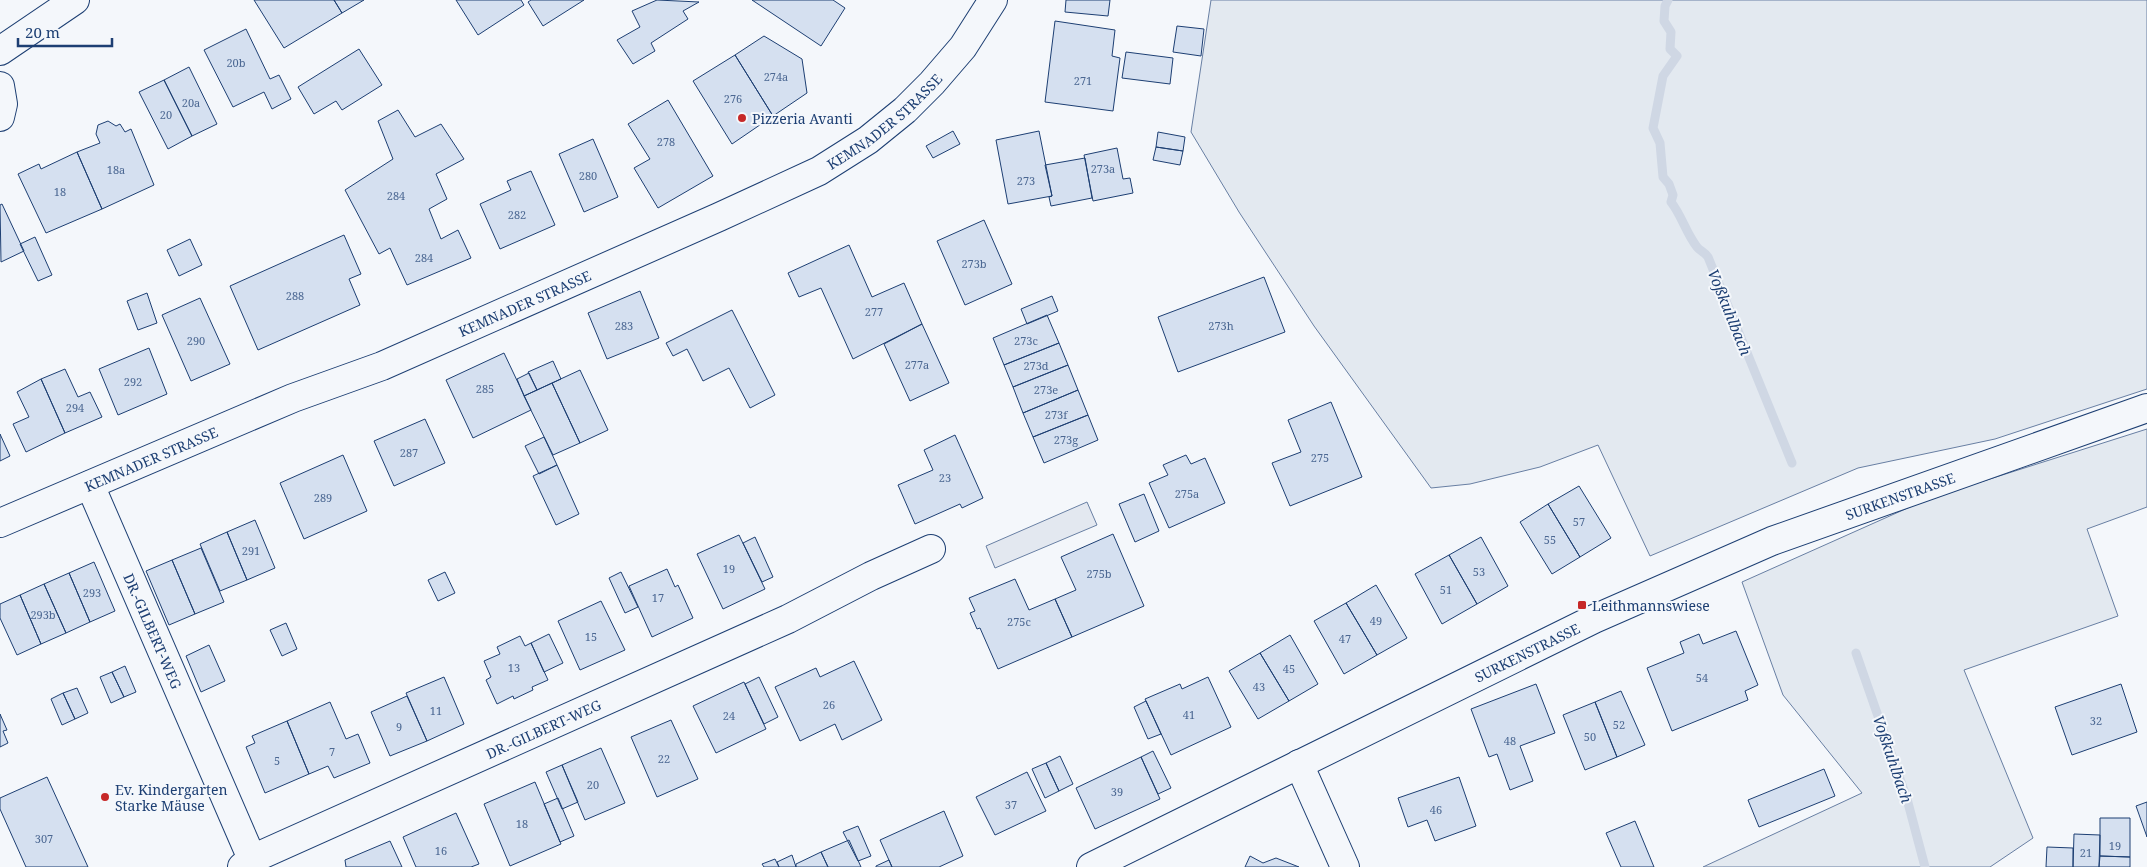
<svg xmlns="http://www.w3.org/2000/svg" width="2147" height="867" viewBox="0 0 2147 867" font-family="'Noto Serif',serif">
  <rect width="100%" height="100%" fill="#f4f7fb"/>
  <!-- green -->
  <path fill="#e3e9f0" stroke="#687fa3" d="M 1211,0 L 2147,0 L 2147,389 L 1995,439 L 1858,468 L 1650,556 L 1598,445 L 1540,467 L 1470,484 L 1431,488 L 1314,326 L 1239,212 L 1191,132 Z
    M 2147,429 L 2147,507 L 2087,529 L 2118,616 L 1964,670 L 2033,838 L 1990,867 L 1703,867 L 1862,793 L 1783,695 L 1742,582 L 1930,498 Z"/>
  <!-- parking -->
  <path fill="#e3e8f0" stroke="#687fa3" d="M 1087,502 L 1097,525 L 995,568 L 986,546 Z"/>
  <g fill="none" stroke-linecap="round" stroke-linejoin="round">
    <!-- stream -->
    <path stroke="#cfd7e4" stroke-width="9" d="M 1668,0 L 1665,6 L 1664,21 L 1671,32 L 1670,49 L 1677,56 L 1663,76 L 1653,128 L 1660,143 L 1663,177 L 1669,184 L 1673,195 L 1671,202 C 1682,216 1686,233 1697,247 C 1700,251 1705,252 1708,257 L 1792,463
      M 1856,653 L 1907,799 L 1925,867"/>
  </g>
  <!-- building -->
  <path fill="#d5e0f0" stroke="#1d3f73" d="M 254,0 L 334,0 L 342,13 L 284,48 Z
    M 334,0 L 364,0 L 342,13 Z
    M 456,0 L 521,0 L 524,5 L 478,35 Z
    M 531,0 L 584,0 L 543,26 L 528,2 Z
    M 657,0 L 699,2 L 683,11 L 688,19 L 651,43 L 655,51 L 633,64 L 617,40 L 640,27 L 632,11 Z
    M 752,0 L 833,0 L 845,8 L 821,46 Z
    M 1066,0 L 1110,0 L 1108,16 L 1065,12 Z
    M 1055,21 L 1115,30 L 1112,56 L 1120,58 L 1113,111 L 1045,102 Z
    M 1177,26 L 1204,29 L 1201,56 L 1173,52 Z
    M 246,29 L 270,79 L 279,75 L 291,99 L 272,109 L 264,92 L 233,107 L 204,50 Z
    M 764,36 L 802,59 L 807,93 L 773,116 L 735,55 Z
    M 359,49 L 382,85 L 342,110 L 336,101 L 314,114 L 298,87 Z
    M 1126,52 L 1173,58 L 1170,84 L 1122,78 Z
    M 735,55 L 773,116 L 732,144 L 693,81 Z
    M 189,67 L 217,124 L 192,136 L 164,80 Z
    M 164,80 L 192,136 L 168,149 L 139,92 Z
    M 668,100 L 713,176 L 658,208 L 634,168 L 650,159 L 628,124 Z
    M 398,110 L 415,137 L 441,124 L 464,159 L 436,174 L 447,199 L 429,209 L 441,239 L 458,230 L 471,258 L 407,285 L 390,248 L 379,254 L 345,190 L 393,159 L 378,121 Z
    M 108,121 L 116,126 L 120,124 L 125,132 L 131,129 L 154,185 L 102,209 L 77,152 L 100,143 L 96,134 L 98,125 Z
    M 953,131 L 960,144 L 933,158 L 926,146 Z
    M 1039,131 L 1052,196 L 1008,204 L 996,140 Z
    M 1158,132 L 1185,137 L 1183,151 L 1156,147 Z
    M 593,139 L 618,197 L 584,212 L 559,154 Z
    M 1156,147 L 1183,151 L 1180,165 L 1153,160 Z
    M 1117,148 L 1123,179 L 1130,178 L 1133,193 L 1093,201 L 1084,155 Z
    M 77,152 L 102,209 L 46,233 L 18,174 L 39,164 L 41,169 Z
    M 1085,158 L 1092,198 L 1051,206 L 1049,197 L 1052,196 L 1045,165 Z
    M 531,171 L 555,225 L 500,249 L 480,204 L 511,190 L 507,181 Z
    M 2,204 L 24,251 L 1,262 L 0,205 Z
    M 984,220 L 1012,284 L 965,305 L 937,241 Z
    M 344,235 L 361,274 L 349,279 L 360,305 L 258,350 L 230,286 Z
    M 35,237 L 52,275 L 38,281 L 20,244 Z
    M 190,239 L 202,265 L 179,276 L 167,250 Z
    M 849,245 L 872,297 L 904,283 L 922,324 L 853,359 L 821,288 L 799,297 L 788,273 Z
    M 1264,277 L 1285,332 L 1178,372 L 1158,317 Z
    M 640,291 L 659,338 L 607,359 L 588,313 Z
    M 147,293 L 157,323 L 138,330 L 127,301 Z
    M 1052,296 L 1058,311 L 1027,324 L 1021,309 Z
    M 200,298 L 230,364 L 191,381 L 162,315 Z
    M 732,310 L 775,395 L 750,408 L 729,368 L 703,381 L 687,349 L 673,356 L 666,343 Z
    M 1047,315 L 1059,343 L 1004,365 L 993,338 Z
    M 922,324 L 949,383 L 910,401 L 884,344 Z
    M 1059,343 L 1068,365 L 1013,387 L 1004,365 Z
    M 149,348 L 167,394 L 118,415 L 99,369 Z
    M 504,353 L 531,410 L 473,438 L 446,380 Z
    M 553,361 L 561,379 L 537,390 L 528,372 Z
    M 1068,365 L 1078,390 L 1023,413 L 1013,387 Z
    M 65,369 L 78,397 L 90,392 L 102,417 L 65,433 L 41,379 Z
    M 580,370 L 608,430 L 580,443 L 552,383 Z
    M 529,373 L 537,390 L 524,396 L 517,379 Z
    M 41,379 L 65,433 L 26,452 L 13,424 L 29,417 L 17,392 Z
    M 552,383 L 580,443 L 553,455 L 524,396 Z
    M 1078,390 L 1088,415 L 1033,437 L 1023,413 Z
    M 1331,402 L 1362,477 L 1290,506 L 1272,463 L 1301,452 L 1288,420 Z
    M 1088,415 L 1098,440 L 1044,463 L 1033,437 Z
    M 425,419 L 445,463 L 394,486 L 374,441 Z
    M 0,434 L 10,456 L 0,461 Z
    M 955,435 L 983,498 L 962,508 L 960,504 L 915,524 L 898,485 L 933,470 L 924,450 Z
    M 544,437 L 557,465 L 539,474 L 525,446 Z
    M 343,455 L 367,511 L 304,539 L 280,483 Z
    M 1186,455 L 1191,464 L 1205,458 L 1225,503 L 1169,528 L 1149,483 L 1168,475 L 1163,465 Z
    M 557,465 L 579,514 L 556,525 L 533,476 Z
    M 1579,486 L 1611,538 L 1580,557 L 1548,504 Z
    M 1144,494 L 1159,531 L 1135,542 L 1119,504 Z
    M 1548,504 L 1580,557 L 1552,574 L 1520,522 Z
    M 255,520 L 275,568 L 247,580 L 227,532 Z
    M 227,532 L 247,580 L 220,591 L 200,544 Z
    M 1113,534 L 1144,606 L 1072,637 L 1055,599 L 1076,590 L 1061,557 Z
    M 739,535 L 765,589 L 723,609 L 697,554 Z
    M 755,537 L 773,577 L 762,582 L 743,543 Z
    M 1481,537 L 1508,586 L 1477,604 L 1449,555 Z
    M 201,548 L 224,602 L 195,614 L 172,560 Z
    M 1449,555 L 1477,604 L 1442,624 L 1415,574 Z
    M 172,560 L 195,614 L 169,625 L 146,571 Z
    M 94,562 L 115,611 L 90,622 L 69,573 Z
    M 667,569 L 675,587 L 678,585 L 693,618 L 652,637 L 629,586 Z
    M 445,572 L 455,593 L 438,601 L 428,580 Z
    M 621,572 L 638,607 L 625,613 L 609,578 Z
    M 69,573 L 90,622 L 66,633 L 44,584 Z
    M 1015,579 L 1029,610 L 1055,599 L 1072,637 L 998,669 L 980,628 L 977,629 L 970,613 L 975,611 L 969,598 Z
    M 44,584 L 66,633 L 41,644 L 20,595 Z
    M 1376,585 L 1407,638 L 1377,655 L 1346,603 Z
    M 20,595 L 41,644 L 17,655 L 0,618 L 0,604 Z
    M 601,601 L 625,650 L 580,670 L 558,621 Z
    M 1346,603 L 1377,655 L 1344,674 L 1314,621 Z
    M 286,623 L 297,649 L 282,656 L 270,630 Z
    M 1736,631 L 1758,685 L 1745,691 L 1748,700 L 1672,731 L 1647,668 L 1684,653 L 1680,642 L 1699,634 L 1703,644 Z
    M 549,634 L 563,663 L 544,672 L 531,643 Z
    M 1290,635 L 1318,684 L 1289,701 L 1260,653 Z
    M 520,636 L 525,646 L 531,643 L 548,680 L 532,687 L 533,690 L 514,699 L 513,696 L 497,704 L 486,680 L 491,677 L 484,661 L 500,654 L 497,647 Z
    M 209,645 L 225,681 L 201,692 L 186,656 Z
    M 1260,653 L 1289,701 L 1258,719 L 1229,671 Z
    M 854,661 L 882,720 L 842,740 L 835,724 L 800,741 L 775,687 L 816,668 L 820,677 Z
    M 125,666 L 136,692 L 124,697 L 112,672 Z
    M 112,672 L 124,697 L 111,703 L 100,677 Z
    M 444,677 L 464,724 L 427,741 L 406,693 Z
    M 759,677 L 778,717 L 764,724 L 745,684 Z
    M 1208,677 L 1231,727 L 1171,755 L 1145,699 L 1180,684 L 1182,689 Z
    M 744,682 L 766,729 L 716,753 L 693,706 Z
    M 1536,684 L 1555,733 L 1520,746 L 1533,781 L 1510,790 L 1497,754 L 1489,757 L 1471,709 Z
    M 2121,684 L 2137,732 L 2072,755 L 2055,707 Z
    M 77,688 L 88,713 L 75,719 L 63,693 Z
    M 1621,691 L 1645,745 L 1617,757 L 1595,702 Z
    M 63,693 L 75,719 L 62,725 L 51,699 Z
    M 407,696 L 427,741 L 390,756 L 371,712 Z
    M 1146,701 L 1161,734 L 1148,739 L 1134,707 Z
    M 330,702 L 346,739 L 358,734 L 370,763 L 334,778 L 328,766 L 309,774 L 287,721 Z
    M 1595,702 L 1617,757 L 1585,770 L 1563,715 Z
    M 0,714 L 7,730 L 3,731 L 8,743 L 0,747 Z
    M 671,720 L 698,779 L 657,797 L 631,737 Z
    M 287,721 L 309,774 L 265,793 L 246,747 L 255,743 L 252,736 Z
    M 601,748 L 625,803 L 585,820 L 562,765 Z
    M 1153,751 L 1171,788 L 1158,794 L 1141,757 Z
    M 1060,756 L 1073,784 L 1059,791 L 1046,763 Z
    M 1141,757 L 1160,799 L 1095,829 L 1076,788 Z
    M 1046,763 L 1059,791 L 1045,798 L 1032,769 Z
    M 562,765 L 578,802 L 562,809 L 546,772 Z
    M 1824,769 L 1835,796 L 1759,827 L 1748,800 Z
    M 1027,772 L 1046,811 L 995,835 L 976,797 Z
    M 47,777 L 88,867 L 26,867 L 0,809 L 0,798 Z
    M 1459,777 L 1476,826 L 1435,841 L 1427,820 L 1408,827 L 1398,798 Z
    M 535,782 L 561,844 L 510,866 L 484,804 Z
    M 558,798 L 574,836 L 560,842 L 544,804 Z
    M 2147,802 L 2147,837 L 2136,806 Z
    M 944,811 L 963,856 L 939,867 L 892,867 L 880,840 Z
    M 456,813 L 479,864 L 471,867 L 416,867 L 403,837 Z
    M 2100,818 L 2130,818 L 2130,857 L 2100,856 Z
    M 1635,821 L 1654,867 L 1621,867 L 1606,833 Z
    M 858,826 L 871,856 L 858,861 L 843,832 Z
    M 2074,834 L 2100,835 L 2099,867 L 2073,867 Z
    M 849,840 L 861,867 L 828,867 L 821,852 Z
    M 390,841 L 402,867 L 346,867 L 345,860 Z
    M 2047,847 L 2073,848 L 2073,867 L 2046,867 Z
    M 821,852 L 828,867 L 796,867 L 796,864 Z
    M 792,855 L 796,867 L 779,867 L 777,862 Z
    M 1250,856 L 1263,863 L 1276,858 L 1299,867 L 1245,867 Z
    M 2100,856 L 2130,857 L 2130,867 L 2099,867 Z
    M 775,859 L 779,867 L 764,867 L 762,864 Z
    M 889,860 L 892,867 L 876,867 L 876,866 Z"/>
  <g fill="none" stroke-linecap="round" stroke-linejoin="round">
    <defs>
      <g id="street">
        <path d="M 0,51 L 75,0"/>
        <path d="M 0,86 L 3,104 L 0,117"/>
        <path id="s1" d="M 90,485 L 252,859"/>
        <path d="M 1299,764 L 1345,867"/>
        <path id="s2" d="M 242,867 L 252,859 L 788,619 L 871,576 L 931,549"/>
      </g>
      <g id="secondary">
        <path id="s3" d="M 0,523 L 293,398 L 382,366 L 719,217 L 819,171 L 868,140 L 905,110 L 932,83 L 963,47 L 993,0"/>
        <path id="s4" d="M 1091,867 L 1594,619 L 1772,541 L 2147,408"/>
      </g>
    </defs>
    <!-- street casing -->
    <use href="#street" stroke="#1d3f73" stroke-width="30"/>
    <!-- secondary casing -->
    <use href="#secondary" stroke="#1d3f73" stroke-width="30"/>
    <!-- street -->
    <use href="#street" stroke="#f4f7fb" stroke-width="28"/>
    <!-- secondary -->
    <use href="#secondary" stroke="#f4f7fb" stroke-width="28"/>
  </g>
  <!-- markers -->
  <g fill="#c62828" stroke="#f4f7fb" stroke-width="2">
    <circle cx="742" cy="118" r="5"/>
    <rect x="1577" y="600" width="10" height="10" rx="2.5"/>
    <circle cx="105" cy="797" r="5"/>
  </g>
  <g text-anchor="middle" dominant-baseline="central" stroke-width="4" stroke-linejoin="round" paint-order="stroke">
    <!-- number labels -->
    <g font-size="11" fill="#4b6792">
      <text x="236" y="62">20b</text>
      <text x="776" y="76">274a</text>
      <text x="1083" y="80">271</text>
      <text x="733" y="98">276</text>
      <text x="191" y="102">20a</text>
      <text x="166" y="114">20</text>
      <text x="666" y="141">278</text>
      <text x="1103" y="168">273a</text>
      <text x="116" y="169">18a</text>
      <text x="588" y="175">280</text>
      <text x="1026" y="180">273</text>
      <text x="60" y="191">18</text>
      <text x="396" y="195">284</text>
      <text x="517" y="214">282</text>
      <text x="424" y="257">284</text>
      <text x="974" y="263">273b</text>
      <text x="295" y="295">288</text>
      <text x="874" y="311">277</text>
      <text x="624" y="325">283</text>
      <text x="1221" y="325">273h</text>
      <text x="196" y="340">290</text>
      <text x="1026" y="340">273c</text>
      <text x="917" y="364">277a</text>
      <text x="1036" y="365">273d</text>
      <text x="133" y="381">292</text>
      <text x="485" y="388">285</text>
      <text x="1046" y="389">273e</text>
      <text x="75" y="407">294</text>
      <text x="1056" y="414">273f</text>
      <text x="1066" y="439">273g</text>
      <text x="409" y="452">287</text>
      <text x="1320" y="457">275</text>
      <text x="945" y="477">23</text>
      <text x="1187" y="493">275a</text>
      <text x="323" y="497">289</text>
      <text x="1579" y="521">57</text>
      <text x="1550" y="539">55</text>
      <text x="251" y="550">291</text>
      <text x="729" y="568">19</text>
      <text x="1479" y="571">53</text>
      <text x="1099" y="573">275b</text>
      <text x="1446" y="589">51</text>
      <text x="92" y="592">293</text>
      <text x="658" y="597">17</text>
      <text x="43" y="614">293b</text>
      <text x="1376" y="620">49</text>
      <text x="1019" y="621">275c</text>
      <text x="591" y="636">15</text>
      <text x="1345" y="638">47</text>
      <text x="514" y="667">13</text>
      <text x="1289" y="668">45</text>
      <text x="1702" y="677">54</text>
      <text x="1259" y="686">43</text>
      <text x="829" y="704">26</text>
      <text x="436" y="710">11</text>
      <text x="1189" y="714">41</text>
      <text x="729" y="715">24</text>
      <text x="2096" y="720">32</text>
      <text x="1619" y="724">52</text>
      <text x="399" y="726">9</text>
      <text x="1590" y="736">50</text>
      <text x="1510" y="740">48</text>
      <text x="332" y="751">7</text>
      <text x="664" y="758">22</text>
      <text x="277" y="760">5</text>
      <text x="593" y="784">20</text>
      <text x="1117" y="791">39</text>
      <text x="1011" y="804">37</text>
      <text x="1436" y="809">46</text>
      <text x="522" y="823">18</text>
      <text x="44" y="838">307</text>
      <text x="2115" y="845">19</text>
      <text x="441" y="850">16</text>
      <text x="2086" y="852">21</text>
    </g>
    <!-- poi labels -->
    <g font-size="14" fill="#1d3f73" stroke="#f4f7fb" text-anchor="start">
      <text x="752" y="118">Pizzeria Avanti</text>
      <text x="1592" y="605">Leithmannswiese</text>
      <text x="115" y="789">Ev. Kindergarten<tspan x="115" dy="16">Starke Mäuse</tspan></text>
    </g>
    <!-- street labels -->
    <g font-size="14" fill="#1d3f73" stroke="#f4f7fb">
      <text stroke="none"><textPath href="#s3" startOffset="974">KEMNADER STRASSE</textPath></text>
      <text stroke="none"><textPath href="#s3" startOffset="569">KEMNADER STRASSE</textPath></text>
      <text stroke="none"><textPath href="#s3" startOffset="164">KEMNADER STRASSE</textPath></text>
      <text stroke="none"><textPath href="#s4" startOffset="891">SURKENSTRASSE</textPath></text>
      <text stroke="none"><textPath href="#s1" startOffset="159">DR.-GILBERT-WEG</textPath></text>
      <text stroke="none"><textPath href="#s4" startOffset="486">SURKENSTRASSE</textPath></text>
      <text stroke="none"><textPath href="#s2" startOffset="332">DR.-GILBERT-WEG</textPath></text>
    </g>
    <!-- water labels -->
    <g font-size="15" font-style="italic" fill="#1d3f73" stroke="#f4f7fb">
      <text transform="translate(1730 312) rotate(68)">Voßkuhlbach</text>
      <text transform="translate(1893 759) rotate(71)">Voßkuhlbach</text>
    </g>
  </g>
  <!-- scale -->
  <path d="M18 38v8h94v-8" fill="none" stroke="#1d3f73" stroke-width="2.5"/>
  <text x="25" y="38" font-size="15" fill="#1d3f73" stroke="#f4f7fb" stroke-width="4" paint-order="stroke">20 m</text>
</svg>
